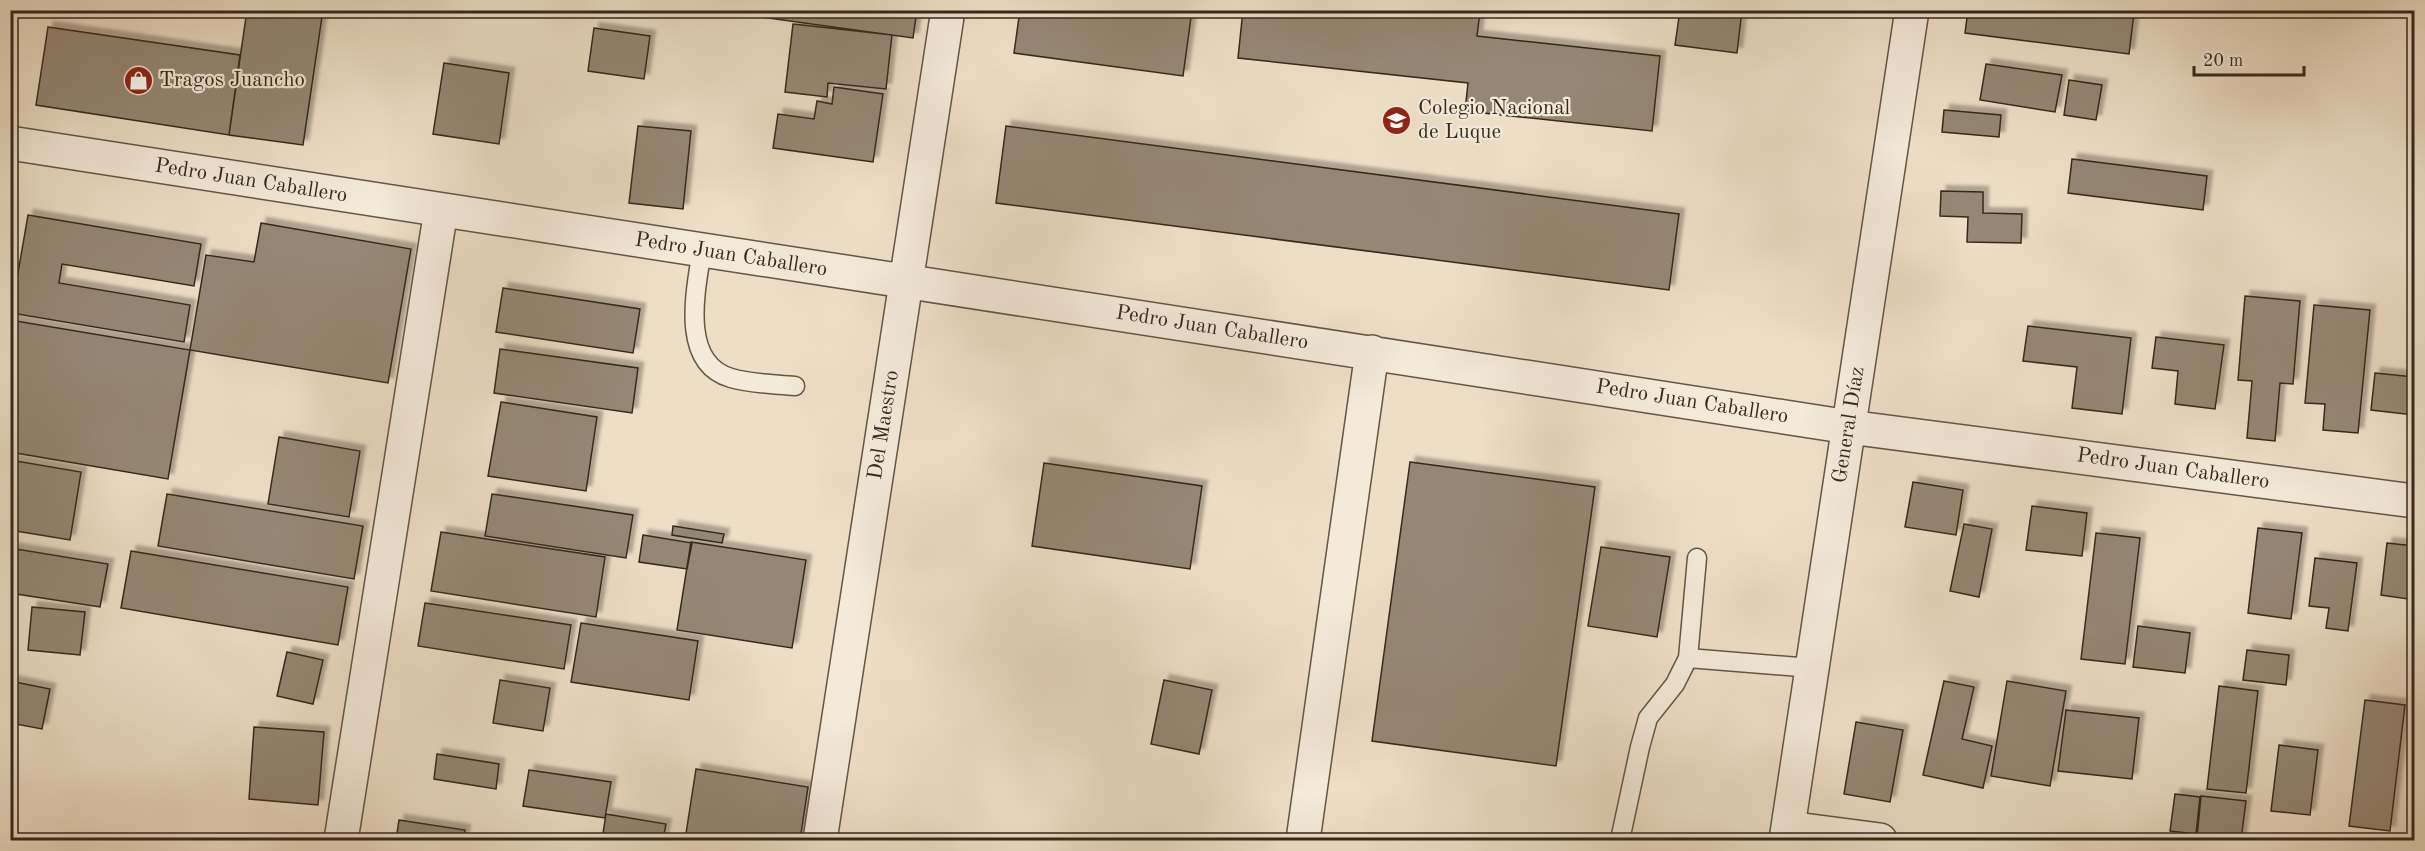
<svg xmlns="http://www.w3.org/2000/svg" width="2425" height="851" viewBox="0 0 2425 851" font-family="'Old Standard TT',serif">
  <defs>
    <filter id="shadow"><feDropShadow dx="5.5" dy="-5.5" stdDeviation="1.5" flood-color="#0004"/></filter>
  </defs>
  <rect width="100%" height="100%" fill="#eddfc6"/>
  <filter id="stains"><feTurbulence type="fractalNoise" baseFrequency=".00333" numOctaves="4"/><feColorMatrix values="0 0 0 0 .2 0 0 0 0 .09 0 0 0 0 .02 0 0 0 .5 -.17"/></filter>
  <radialGradient id="worn" r=".72"><stop offset=".6" stop-color="#630" stop-opacity="0"/><stop offset="1" stop-color="#630" stop-opacity=".3"/></radialGradient>
  <!-- building -->
  <path fill="#948874" stroke="#33291c" stroke-width="1.5" filter="url(#shadow)" d="M 247,10 L 323,10 L 303,145 L 229,135 Z
    M 710,10 L 917,10 L 913,38 Z
    M 1020,10 L 1192,10 L 1183,76 L 1014,53 Z
    M 1243,10 L 1463,10 L 1480,12 L 1477,36 L 1660,56 L 1652,131 L 1465,111 L 1468,83 L 1238,58 Z
    M 1680,10 L 1742,10 L 1737,53 L 1675,45 Z
    M 1968,10 L 2114,10 L 2134,13 L 2129,54 L 1965,33 Z
    M 793,24 L 892,35 L 886,89 L 828,83 L 827,97 L 785,92 Z
    M 48,27 L 240,55 L 229,135 L 36,105 Z
    M 594,28 L 650,36 L 644,79 L 588,71 Z
    M 444,63 L 509,73 L 499,144 L 433,134 Z
    M 1986,64 L 2062,75 L 2055,112 L 1980,100 Z
    M 2069,80 L 2102,85 L 2096,120 L 2064,115 Z
    M 834,87 L 883,94 L 873,162 L 773,148 L 778,114 L 814,119 L 817,101 L 832,104 Z
    M 1944,110 L 2001,115 L 1999,137 L 1942,132 Z
    M 638,126 L 691,131 L 683,209 L 629,203 Z
    M 1006,126 L 1679,214 L 1669,290 L 996,203 Z
    M 2072,159 L 2207,176 L 2203,210 L 2068,193 Z
    M 1941,191 L 1983,192 L 1983,213 L 2022,214 L 2021,243 L 1967,242 L 1968,217 L 1940,216 Z
    M 28,215 L 201,244 L 194,286 L 62,264 L 59,283 L 190,305 L 184,342 L 11,313 Z
    M 261,223 L 411,249 L 388,383 L 190,350 L 206,255 L 254,262 Z
    M 503,288 L 640,309 L 633,353 L 496,332 Z
    M 2245,296 L 2300,301 L 2293,384 L 2280,383 L 2275,441 L 2247,438 L 2252,381 L 2238,380 Z
    M 2314,305 L 2370,310 L 2358,433 L 2323,430 L 2325,404 L 2305,403 Z
    M 10,320 L 190,350 L 168,479 L 10,452 Z
    M 2028,326 L 2131,338 L 2122,414 L 2072,408 L 2077,367 L 2023,361 Z
    M 2156,337 L 2224,345 L 2215,409 L 2175,404 L 2178,371 L 2152,368 Z
    M 500,349 L 638,368 L 632,413 L 494,393 Z
    M 2375,373 L 2414,377 L 2414,415 L 2371,410 Z
    M 501,402 L 597,417 L 586,491 L 488,476 Z
    M 279,437 L 360,451 L 349,517 L 268,504 Z
    M 10,460 L 81,472 L 70,540 L 10,530 Z
    M 1410,462 L 1595,487 L 1556,766 L 1372,741 Z
    M 1044,463 L 1202,486 L 1190,569 L 1032,546 Z
    M 1913,482 L 1963,490 L 1956,535 L 1905,527 Z
    M 167,494 L 363,526 L 354,579 L 158,546 Z
    M 492,494 L 633,515 L 626,558 L 485,536 Z
    M 2032,506 L 2087,513 L 2082,556 L 2026,550 Z
    M 1964,524 L 1992,529 L 1979,597 L 1950,591 Z
    M 673,526 L 724,534 L 722,543 L 672,535 Z
    M 2258,528 L 2302,533 L 2291,619 L 2248,613 Z
    M 441,532 L 605,557 L 596,617 L 431,591 Z
    M 2096,533 L 2140,538 L 2125,664 L 2081,659 Z
    M 643,535 L 692,543 L 687,569 L 639,562 Z
    M 691,542 L 806,560 L 792,648 L 677,630 Z
    M 2387,543 L 2414,546 L 2408,599 L 2381,595 Z
    M 1601,547 L 1670,557 L 1657,637 L 1588,626 Z
    M 10,548 L 108,564 L 100,607 L 10,593 Z
    M 131,551 L 348,587 L 338,645 L 121,608 Z
    M 2315,558 L 2357,563 L 2348,631 L 2326,628 L 2329,608 L 2309,606 Z
    M 425,603 L 571,625 L 564,669 L 418,646 Z
    M 32,607 L 85,612 L 80,655 L 28,650 Z
    M 581,623 L 698,641 L 689,700 L 571,682 Z
    M 2138,626 L 2190,633 L 2185,673 L 2133,667 Z
    M 2247,650 L 2289,655 L 2286,685 L 2243,680 Z
    M 287,652 L 323,660 L 313,704 L 277,696 Z
    M 500,680 L 550,688 L 543,731 L 493,723 Z
    M 1164,680 L 1212,690 L 1199,754 L 1151,744 Z
    M 10,681 L 50,689 L 42,729 L 10,723 Z
    M 1944,681 L 1974,687 L 1962,739 L 1992,746 L 1983,788 L 1923,775 Z
    M 2007,681 L 2066,691 L 2050,786 L 1991,776 Z
    M 2219,686 L 2258,691 L 2246,793 L 2207,789 Z
    M 2365,700 L 2405,705 L 2390,831 L 2349,826 Z
    M 2066,710 L 2139,718 L 2132,779 L 2058,771 Z
    M 1856,722 L 1903,730 L 1890,802 L 1844,794 Z
    M 254,727 L 324,732 L 318,805 L 249,799 Z
    M 2279,745 L 2318,750 L 2310,815 L 2271,811 Z
    M 437,754 L 499,764 L 496,789 L 434,779 Z
    M 696,769 L 808,787 L 800,840 L 685,840 Z
    M 529,770 L 611,782 L 605,818 L 523,806 Z
    M 2175,794 L 2200,797 L 2196,834 L 2170,831 Z
    M 2201,796 L 2246,801 L 2241,840 L 2197,837 Z
    M 606,814 L 666,824 L 663,840 L 602,840 Z
    M 399,820 L 465,830 L 463,840 L 396,840 Z"/>
  <g fill="none" stroke-linecap="round" stroke-linejoin="round">
    <defs>
      <path id="service" d="M 702,250 C 696,289 679,363 731,378 C 751,384 775,384 795,386
        M 1688,658 L 1812,668
        M 1620,840 L 1640,747 L 1648,718 L 1675,684 L 1688,658 L 1697,558"/>
      <path id="minor" d="M 10,143 L 1849,427 L 2414,501
        M 1788,828 L 1880,840
        M 341,840 L 441,210
        M 820,840 L 948,10
        M 1303,840 L 1372,352
        M 1786,840 L 1912,10"/>
    </defs>
    <!-- service casing -->
    <use href="#service" stroke="#625646" stroke-width="21"/>
    <!-- minor casing -->
    <use href="#minor" stroke="#625646" stroke-width="36"/>
    <!-- service -->
    <use href="#service" stroke="#f3eada" stroke-width="18"/>
    <!-- minor -->
    <use href="#minor" stroke="#f3eada" stroke-width="33"/>
  </g>
  <!-- icons -->
  <defs>
    <symbol id="shop-disc" viewBox="-11 -11 22 22"><circle r="9.5" fill="#8f2418" stroke="#f3eada"/><path d="M-5-2.5h2.3a2.7 3.5 0 0 1 5.4 0H5L5.5 6h-11ZM-1.5-2.5h3a1.5 2.3 0 0 0-3 0Z" fill="#fff"/></symbol>
    <symbol id="school-disc" viewBox="-11 -11 22 22"><circle r="9.5" fill="#8f2418" stroke="#f3eada"/><path d="M0-5L7-2L0 1L-7-2ZM-4 1L0 2.5L4 1V4Q0 6-4 4Z" fill="#fff"/></symbol>
  </defs>
  <g fill-rule="evenodd">
    <use href="#shop-disc" x="122" y="64" width="33" height="33"/>
    <use href="#school-disc" x="1380" y="104" width="33" height="33"/>
  </g>
  <g text-anchor="middle" dominant-baseline="central" stroke-width="4.5" stroke-linejoin="round" paint-order="stroke">
    <!-- poi labels -->
    <g font-size="21" fill="#33291c" stroke="#f3eada" text-anchor="start">
      <text x="159" y="80">Tragos Juancho</text>
      <text x="1418" y="108">Colegio Nacional<tspan x="1418" dy="24">de Luque</tspan></text>
    </g>
    <!-- street labels -->
    <g font-size="21" fill="#33291c" stroke="#f3eada">
      <text transform="translate(251 181) rotate(9)">Pedro Juan Caballero</text>
      <text transform="translate(731 255) rotate(9)">Pedro Juan Caballero</text>
      <text transform="translate(1212 328) rotate(9)">Pedro Juan Caballero</text>
      <text transform="translate(1692 402) rotate(9)">Pedro Juan Caballero</text>
      <text transform="translate(884 425) rotate(-81)">Del Maestro</text>
      <text transform="translate(1849 425) rotate(-81)">General Díaz</text>
      <text transform="translate(2173 469) rotate(8)">Pedro Juan Caballero</text>
    </g>
  </g>
  <!-- margin -->
  <rect width="2425" height="851" fill="none" stroke="#eddfc6" stroke-width="36"/>
  <rect x="12" y="12" width="2401" height="827" fill="none" stroke="#33291c" stroke-width="3"/>
  <rect x="18" y="18" width="2389" height="815" fill="none" stroke="#33291c" stroke-width="1.5"/>
  <!-- scale -->
  <path d="M2194 66v9h110v-9" fill="none" stroke="#33291c" stroke-width="3"/>
  <text x="2203" y="66" font-size="18" fill="#33291c" stroke="#f3eada" stroke-width="4.5" paint-order="stroke">20 m</text>
  <rect width="100%" height="100%" filter="url(#stains)"/>
  <rect width="100%" height="100%" fill="url(#worn)"/>
</svg>
